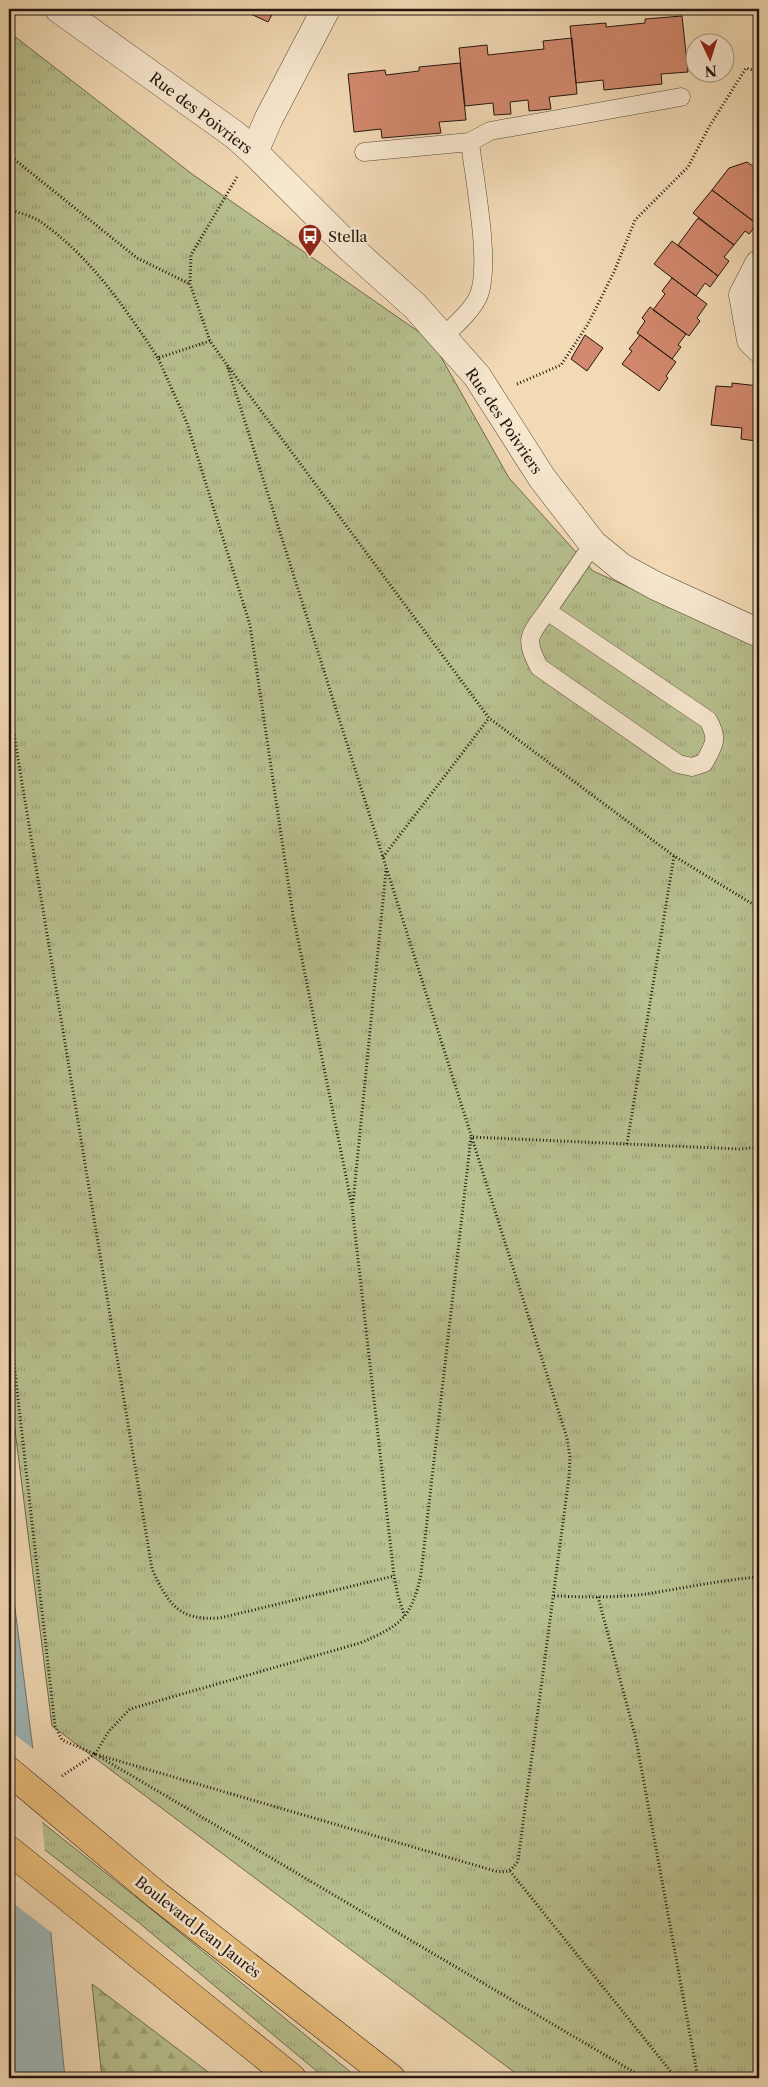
<svg xmlns="http://www.w3.org/2000/svg" width="768" height="2087" viewBox="0 0 768 2087" font-family="'Libre Caslon Text',serif">
  <defs>
    <pattern id="grass-tufts" width="24" height="20" patternUnits="userSpaceOnUse" patternTransform="scale(1.25)"><rect width="24" height="20" fill="#b8c08f"/><path d="M3 7l-1-3M5 7V3M7 7l1-3M15 17l-1-3M17 17v-4M19 17l1-3" fill="none" stroke="#9ea47a"/></pattern>
    <pattern id="forest-firs" width="22" height="20" patternUnits="userSpaceOnUse" patternTransform="scale(1.25)"><rect width="22" height="20" fill="#b8c08f"/><path d="M5 1l3.5 6h-7zM16 11l3.5 6h-7z" fill="#9ea47a"/></pattern>
  </defs>
  <rect width="100%" height="100%" fill="#f2dab5"/>
  <filter id="stains"><feTurbulence type="fractalNoise" baseFrequency=".004" numOctaves="4"/><feColorMatrix values="0 0 0 0 .2 0 0 0 0 .09 0 0 0 0 .02 0 0 0 .5 -.17"/></filter>
  <radialGradient id="worn" r=".72"><stop offset=".6" stop-color="#630" stop-opacity="0"/><stop offset="1" stop-color="#630" stop-opacity=".3"/></radialGradient>
  <!-- grass -->
  <path fill="url(#grass-tufts)" stroke="#6d6b4e" d="M 9,32 L 192,174 L 432,341 L 509,478 L 593,571 L 759,646 L 759,2078 L 522,2078 L 52,1726 L 9,1382 Z
    M 9,1796 L 151,1909 L 358,2078 L 325,2078 L 138,1922 L 9,1822 Z"/>
  <!-- forest -->
  <path fill="url(#forest-firs)" stroke="#6d6b4e" d="M 92,1984 L 216,2078 L 102,2078 Z"/>
  <!-- water -->
  <path fill="#a0b8b9" stroke="#6e7775" d="M 9,1561 L 33,1750 L 65,2078 L 9,2078 Z"/>
  <!-- pier -->
  <path fill="#f2dab5" d="M 9,1730 L 36,1751 L 52,1933 L 9,1900 Z"/>
  <!-- building -->
  <path fill="#d3896f" stroke="#22160e" d="M 240,9 L 275,9 L 268,22 Z
    M 682,16 L 688,72 L 661,74 L 662,84 L 604,90 L 603,80 L 576,83 L 570,26 L 606,23 L 606,27 L 645,23 L 645,19 Z
    M 572,38 L 577,94 L 549,97 L 551,109 L 529,111 L 528,100 L 510,102 L 511,114 L 494,115 L 493,103 L 465,106 L 459,48 L 487,45 L 488,55 L 544,49 L 543,41 Z
    M 460,63 L 466,120 L 439,122 L 441,133 L 382,138 L 381,129 L 354,132 L 348,74 L 385,70 L 386,75 L 419,71 L 419,67 Z
    M 759,161 L 759,212 L 753,221 L 712,190 L 729,168 L 747,162 L 754,167 Z
    M 712,190 L 757,224 L 749,234 L 745,231 L 734,245 L 693,213 Z
    M 698,218 L 734,245 L 724,257 L 729,261 L 718,276 L 678,245 Z
    M 672,241 L 718,276 L 710,287 L 705,283 L 696,296 L 654,264 Z
    M 672,278 L 707,304 L 697,318 L 700,321 L 689,336 L 653,310 L 665,294 L 662,291 Z
    M 650,307 L 686,334 L 678,345 L 681,347 L 672,359 L 637,333 L 645,321 L 642,318 Z
    M 585,335 L 603,348 L 587,371 L 571,359 Z
    M 640,335 L 676,362 L 666,376 L 668,378 L 659,391 L 622,364 L 632,351 L 629,349 Z
    M 732,383 L 759,386 L 756,441 L 741,439 L 742,428 L 711,425 L 716,386 L 732,387 Z
    M 759,407 L 759,441 L 756,441 Z"/>
  <g fill="none" stroke-linecap="round" stroke-linejoin="round">
    <defs>
      <path id="service" d="M 364,152 L 470,142 L 490,131 L 681,97
        M 443,337 C 454,326 471,312 478,297 C 492,267 474,178 470,142
        M 547,611 L 708,720 C 719,739 714,745 704,763 L 692,767 L 678,764 L 539,667 C 524,638 529,636 547,611 Z
        M 547,611 L 593,544"/>
      <path id="minor" d="M 59,9 L 235,135 L 254,152
        M 759,264 L 743,295 L 751,340 L 759,348"/>
      <path id="tertiary" d="M 326,9 L 269,118 L 254,152 L 348,246 L 415,306 L 477,376 L 542,478 L 593,544 L 621,567 L 656,586 L 759,633"/>
      <path id="primary" d="M 9,1771 L 158,1896 L 391,2078
        M 9,1850 L 292,2078"/>
    </defs>
    <!-- service casing -->
    <use href="#service" stroke="#564738" stroke-width="19"/>
    <!-- minor casing -->
    <use href="#minor" stroke="#564738" stroke-width="29"/>
    <!-- tertiary casing -->
    <use href="#tertiary" stroke="#564738" stroke-width="29"/>
    <!-- primary casing -->
    <use href="#primary" stroke="#22160e" stroke-width="29"/>
    <!-- path -->
    <path stroke="#22160e" stroke-width="3" stroke-dasharray="1 2.5" stroke-linecap="butt" d="M 9,155 L 137,258 L 190,284
      M 237,177 L 191,255 L 190,284 L 210,341 L 227,365 L 489,718 L 674,856 L 759,908
      M 9,209 C 19,213 32,216 41,222 C 91,257 125,308 158,358
      M 210,341 L 158,358 L 187,423 L 250,625 L 293,915 L 352,1206 L 394,1576 L 398,1596 L 405,1617
      M 517,384 L 561,365 L 588,324 L 614,272 L 635,220 L 688,167 L 709,127 L 746,68 L 759,72
      M 9,704 L 152,1569 C 168,1604 179,1621 220,1618 L 394,1576
      M 383,857 L 489,718
      M 627,1144 L 674,856
      M 353,1203 L 386,870
      M 9,1319 L 55,1726 L 62,1740 L 95,1754 L 495,1871 C 506,1873 512,1871 518,1861 L 569,1477 L 570,1457 L 567,1438 L 227,365
      M 554,1596 C 585,1597 615,1598 646,1594 C 684,1588 721,1580 759,1577
      M 598,1597 L 636,1739 L 698,2078
      M 95,1754 L 109,1731 L 130,1709 L 360,1643 C 400,1626 412,1618 421,1574 L 471,1137 L 739,1149 L 759,1147
      M 100,1757 L 644,2078
      M 62,1776 L 95,1754
      M 510,1871 L 676,2078"/>
    <!-- service -->
    <use href="#service" stroke="#f7e7cf" stroke-width="18"/>
    <!-- minor -->
    <use href="#minor" stroke="#f7e7cf" stroke-width="28"/>
    <!-- tertiary -->
    <use href="#tertiary" stroke="#f7e7cf" stroke-width="28"/>
    <!-- primary -->
    <use href="#primary" stroke="#e9bd7a" stroke-width="28"/>
  </g>
  <!-- icons -->
  <defs>
    <symbol id="bus-pin" viewBox="-11 -11 22 30"><path d="M0 17L-7.5 6A9.5 9.5 0 1 1 7.5 6Z" fill="#8f2418" stroke="#f7e7cf"/><path d="M-5-6H5V4H4V6H2V4H-2V6H-4V4H-5ZM-3.5-4V0h7V-4ZM-3.5 1.2v1.5H-2V1.2ZM2 1.2v1.5H3.5V1.2Z" fill="#fff"/></symbol>
  </defs>
  <g fill-rule="evenodd">
    <use href="#bus-pin" x="296" y="222" width="28" height="38"/>
  </g>
  <g text-anchor="middle" dominant-baseline="central" stroke-width="5" stroke-linejoin="round" paint-order="stroke">
    <!-- street labels -->
    <g font-size="15" fill="#22160e" stroke="#f7e7cf">
      <text transform="translate(201 113) rotate(37)">Rue des Poivriers</text>
      <text transform="translate(504 421) rotate(56)">Rue des Poivriers</text>
      <text transform="translate(198 1927) rotate(38)">Boulevard Jean Jaurès</text>
    </g>
    <!-- poi labels -->
    <g font-size="15" fill="#22160e" stroke="#f7e7cf" text-anchor="start">
      <text x="328" y="236">Stella</text>
    </g>
  </g>
  <!-- margin -->
  <rect width="768" height="2087" fill="none" stroke="#f2dab5" stroke-width="30"/>
  <rect x="10" y="10" width="748" height="2067" fill="none" stroke="#22160e" stroke-width="2.5"/>
  <rect x="15" y="15" width="738" height="2057" fill="none" stroke="#22160e"/>
  <!-- north arrow -->
  <g transform="translate(710 58) rotate(176)"><circle r="24" fill="#f7e7cf" stroke="#a29382"/>
  <path d="M0-4L9 19L0 12L-9 19Z" fill="#8f2418"/>
  <text y="-8" font-size="14" font-weight="bold" text-anchor="middle" fill="#22160e">N</text>
  </g>
  <rect width="100%" height="100%" filter="url(#stains)"/>
  <rect width="100%" height="100%" fill="url(#worn)"/>
</svg>
